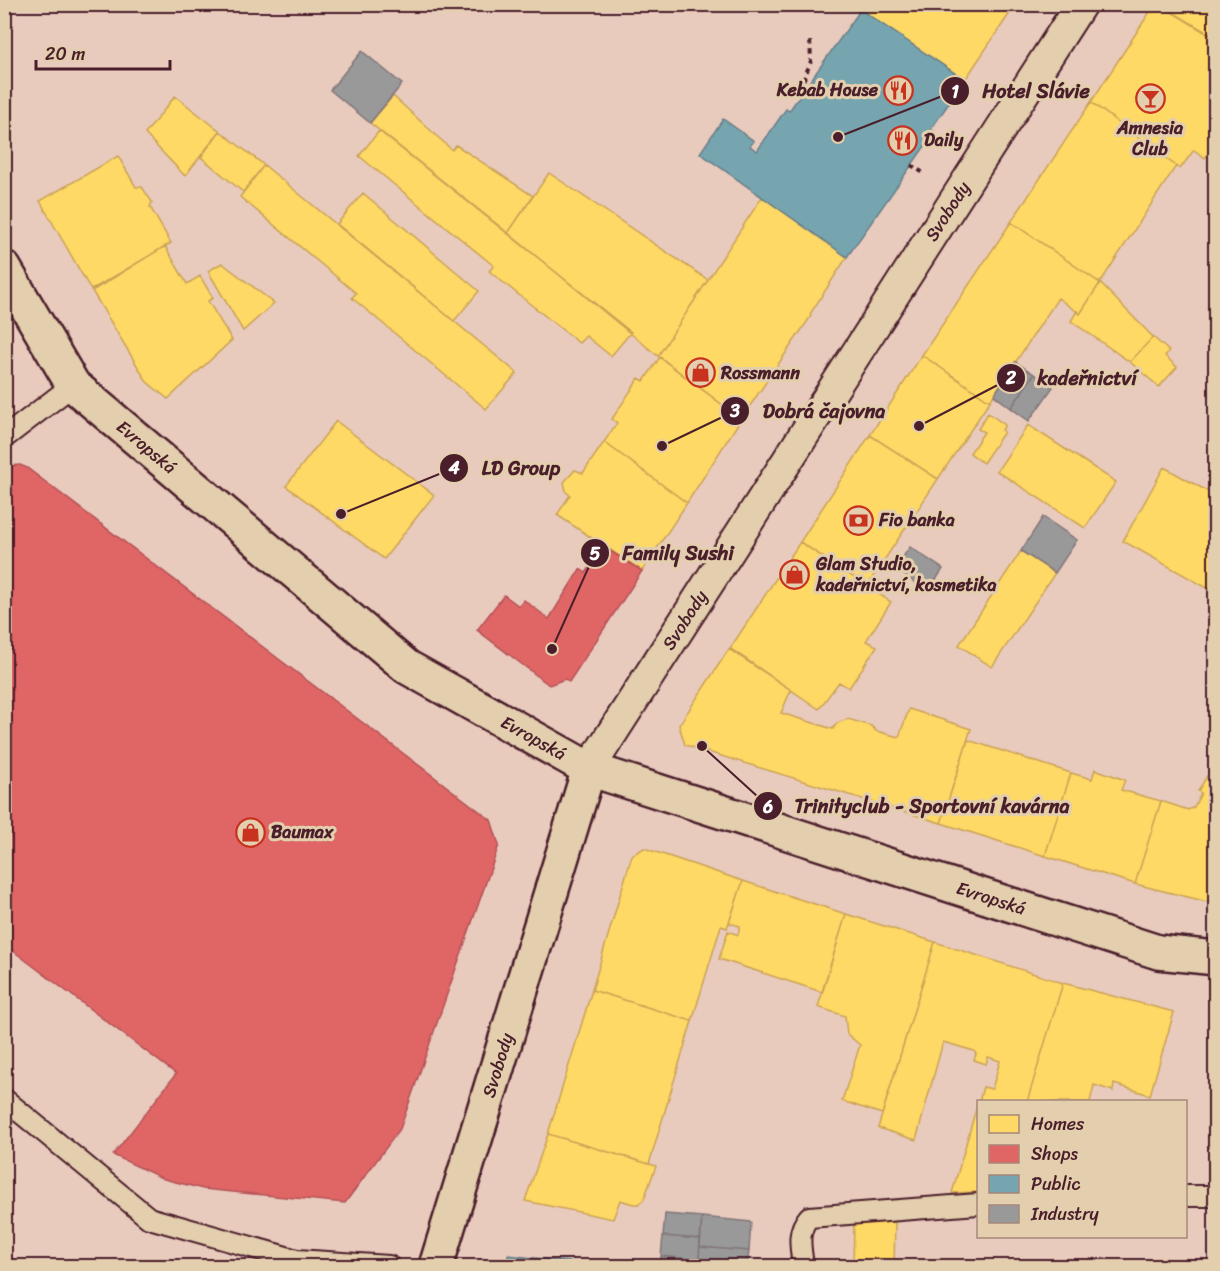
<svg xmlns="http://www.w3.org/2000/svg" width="1220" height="1271" viewBox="0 0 1220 1271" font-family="Sriracha,sans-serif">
  <rect width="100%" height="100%" fill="#e9cbbe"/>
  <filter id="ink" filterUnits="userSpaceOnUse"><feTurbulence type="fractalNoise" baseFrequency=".0167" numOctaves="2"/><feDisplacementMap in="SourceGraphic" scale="12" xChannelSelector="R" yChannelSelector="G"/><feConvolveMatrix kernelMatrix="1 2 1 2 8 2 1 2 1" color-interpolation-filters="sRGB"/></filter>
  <g filter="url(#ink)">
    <!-- homes -->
    <path fill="#ffd966" stroke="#c9a154" stroke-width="1.5" d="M 852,4 L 1016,4 L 965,80 Z
      M 1155,4 L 1159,4 L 1216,39 L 1216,142 L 1205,158 L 1194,150 L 1180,169 L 1091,102 Z
      M 1159,4 L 1216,4 L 1216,38 Z
      M 175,96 L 220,131 L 185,176 L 145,134 Z
      M 393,96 L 452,150 L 456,145 L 533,196 L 508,233 L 370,123 Z
      M 1091,102 L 1176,166 L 1100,283 L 1011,222 Z
      M 220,131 L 264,165 L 243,192 L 201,157 Z
      M 379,131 L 631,332 L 611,356 L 586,336 L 579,343 L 489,271 L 494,266 L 359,156 Z
      M 118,156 L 136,187 L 142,187 L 152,202 L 150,207 L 171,243 L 91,290 L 40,201 Z
      M 264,165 L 517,373 L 486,409 L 352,298 L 356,293 L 240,197 Z
      M 549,173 L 708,280 L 658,356 L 508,233 Z
      M 363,193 L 479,291 L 454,321 L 337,224 Z
      M 762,197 L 847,257 L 810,314 L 811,316 L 741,419 L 658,356 Z
      M 1011,222 L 1100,283 L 1080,314 L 1058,298 L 990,401 L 922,355 Z
      M 165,246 L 187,284 L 200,276 L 213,298 L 208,301 L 232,340 L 168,399 L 147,382 L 92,291 Z
      M 222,263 L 274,303 L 243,331 L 208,271 Z
      M 1100,283 L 1153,337 L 1130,362 L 1071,321 L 1077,311 L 1080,314 Z
      M 1153,337 L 1169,351 L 1165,356 L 1177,367 L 1159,387 L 1130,362 Z
      M 922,355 L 990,401 L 938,479 L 870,435 Z
      M 660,357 L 741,419 L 687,503 L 604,442 L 617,423 L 612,419 L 639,378 L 644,381 Z
      M 988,413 L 1005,425 L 1002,430 L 1004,432 L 983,463 L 970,453 L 984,432 L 978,429 Z
      M 336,421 L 434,495 L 384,559 L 286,486 Z
      M 1028,425 L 1116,482 L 1085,528 L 997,471 Z
      M 870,435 L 938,479 L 867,586 L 800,542 Z
      M 604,442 L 687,503 L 642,571 L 557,515 L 570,495 L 566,492 L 564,482 L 575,470 L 583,473 Z
      M 1164,467 L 1216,496 L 1216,593 L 1123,541 Z
      M 800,542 L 891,602 L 866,641 L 877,646 L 849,688 L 839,682 L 819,709 L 731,649 L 731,647 Z
      M 1021,551 L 1055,573 L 992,667 L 959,645 Z
      M 729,649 L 791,690 L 781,713 L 833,729 L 837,723 L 848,719 L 871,726 L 876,731 L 899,737 L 909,709 L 971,729 L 941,823 L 685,745 L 679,725 Z
      M 968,740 L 1071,773 L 1045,856 L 941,823 Z
      M 1095,769 L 1125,780 L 1121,790 L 1161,801 L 1135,884 L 1045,856 L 1071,773 L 1092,779 Z
      M 1207,776 L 1216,781 L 1216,904 L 1135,884 L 1161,801 L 1188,810 L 1194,807 L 1201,793 L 1198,791 Z
      M 644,848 L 743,881 L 727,928 L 721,926 L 692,1021 L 592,990 L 632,855 Z
      M 743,881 L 846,914 L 822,992 L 719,959 L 728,931 L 738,935 L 740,926 L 729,923 Z
      M 846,914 L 935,942 L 882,1114 L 842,1101 L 860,1045 L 847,1034 L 845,1016 L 818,1007 Z
      M 935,942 L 1063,983 L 1027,1102 L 979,1102 L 983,1087 L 992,1089 L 1000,1061 L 988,1057 L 986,1064 L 974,1060 L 976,1054 L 974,1051 L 943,1042 L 916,1140 L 878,1128 Z
      M 1063,983 L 1174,1012 L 1150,1095 L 1114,1084 L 1113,1091 L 1094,1085 L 1090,1102 L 1027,1102 Z
      M 592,990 L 692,1021 L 649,1164 L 548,1134 Z
      M 978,1102 L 978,1192 L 952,1193 Z
      M 548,1134 L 656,1166 L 644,1199 L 639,1204 L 633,1204 L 620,1200 L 613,1219 L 525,1201 Z
      M 895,1222 L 894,1266 L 853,1266 L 854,1224 Z"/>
    <!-- shops -->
    <path fill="#e06666" stroke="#b35154" stroke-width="1.5" d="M 20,465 L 27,468 L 491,820 L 499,845 L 400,1129 L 345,1203 L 203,1189 L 164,1179 L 113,1155 L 176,1074 L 4,944 L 4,470 L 10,466 Z
      M 604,547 L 642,571 L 569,682 L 565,679 L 549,685 L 477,630 L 504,595 L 519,606 L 524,600 L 549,619 L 580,569 L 586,573 Z"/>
    <!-- public -->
    <path fill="#76a5af" stroke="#697d87" stroke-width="1.5" d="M 849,4 L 852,4 L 965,80 L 931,129 L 935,132 L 847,257 L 700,153 L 723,119 L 754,141 L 750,146 L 757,151 L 786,109 L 789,111 L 859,12 Z
      M 508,1255 L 604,1266 L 507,1266 Z"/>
    <!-- industry -->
    <path fill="#999" stroke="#817478" stroke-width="1.5" d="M 362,51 L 402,84 L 370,123 L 330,90 Z
      M 1015,362 L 1034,374 L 1011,408 L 994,395 Z
      M 1034,374 L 1053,387 L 1029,421 L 1011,408 Z
      M 1043,517 L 1077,540 L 1055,573 L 1021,551 Z
      M 910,547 L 943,569 L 928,592 L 895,568 Z
      M 665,1214 L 702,1217 L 700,1239 L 663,1236 Z
      M 702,1217 L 751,1222 L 749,1251 L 700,1247 Z
      M 663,1236 L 700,1239 L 699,1260 L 661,1256 Z
      M 700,1247 L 749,1251 L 747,1266 L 698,1266 Z
      M 661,1256 L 699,1260 L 698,1266 L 660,1266 Z"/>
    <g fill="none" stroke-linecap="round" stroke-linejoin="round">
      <defs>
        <path id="service" d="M 4,438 L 73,385
          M 4,1099 L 149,1218 L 297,1260 L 389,1266
          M 1186,1196 L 1216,1196
          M 803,1266 C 801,1248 796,1232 809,1217 L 978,1204"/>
        <g id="pedestrian">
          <path id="s1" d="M 589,769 L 1081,4"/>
        </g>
        <g id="minor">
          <path id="s2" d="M 436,1266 L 589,769"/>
        </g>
        <g id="secondary">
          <path id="s3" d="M 4,268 L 73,385 L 407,667 L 589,769 L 1158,952 L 1216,958"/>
        </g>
      </defs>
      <!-- service casing -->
      <use href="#service" stroke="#4a1f2b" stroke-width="24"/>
      <!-- pedestrian casing -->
      <use href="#pedestrian" stroke="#4a1f2b" stroke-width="34"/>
      <!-- minor casing -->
      <use href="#minor" stroke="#4a1f2b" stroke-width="38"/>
      <!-- secondary casing -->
      <use href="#secondary" stroke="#4a1f2b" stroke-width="38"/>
      <!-- path -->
      <path stroke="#4a1f2b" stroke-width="4" stroke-dasharray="4.5 4.5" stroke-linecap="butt" d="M 804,89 L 803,81 L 811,61 L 810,39
        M 911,165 L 925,174"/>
      <!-- service -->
      <use href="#service" stroke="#e3cead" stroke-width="20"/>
      <!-- pedestrian -->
      <use href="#pedestrian" stroke="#e3cead" stroke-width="30"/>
      <!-- minor -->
      <use href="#minor" stroke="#e3cead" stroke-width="33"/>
      <!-- secondary -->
      <use href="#secondary" stroke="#e3cead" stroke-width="33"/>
    </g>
  </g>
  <!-- icons -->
  <defs>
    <symbol id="restaurant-ring" viewBox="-11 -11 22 22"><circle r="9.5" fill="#e3cead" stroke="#c8321e" stroke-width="1.5"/><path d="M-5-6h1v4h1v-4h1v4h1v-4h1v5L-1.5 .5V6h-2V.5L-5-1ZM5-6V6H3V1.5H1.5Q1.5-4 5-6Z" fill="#c8321e"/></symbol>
    <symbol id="bar-ring" viewBox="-11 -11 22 22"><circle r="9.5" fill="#e3cead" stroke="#c8321e" stroke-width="1.5"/><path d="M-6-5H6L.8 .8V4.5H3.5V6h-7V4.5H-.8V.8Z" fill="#c8321e"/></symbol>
    <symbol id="shop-ring" viewBox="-11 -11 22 22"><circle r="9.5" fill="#e3cead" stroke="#c8321e" stroke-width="1.5"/><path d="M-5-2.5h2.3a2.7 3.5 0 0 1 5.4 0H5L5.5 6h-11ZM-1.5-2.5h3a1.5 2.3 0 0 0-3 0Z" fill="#c8321e"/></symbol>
    <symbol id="bank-ring" viewBox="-11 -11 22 22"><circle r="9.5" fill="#e3cead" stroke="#c8321e" stroke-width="1.5"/><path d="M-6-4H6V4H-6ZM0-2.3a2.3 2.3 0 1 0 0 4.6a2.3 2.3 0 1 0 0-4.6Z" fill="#c8321e"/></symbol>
  </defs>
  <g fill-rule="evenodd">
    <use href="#restaurant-ring" x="882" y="74" width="33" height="33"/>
    <use href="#bar-ring" x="1134" y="82" width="33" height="33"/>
    <use href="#restaurant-ring" x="886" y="124" width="33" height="33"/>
    <use href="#shop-ring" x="684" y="356" width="33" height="33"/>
    <use href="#bank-ring" x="842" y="504" width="33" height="33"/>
    <use href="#shop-ring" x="778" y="558" width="33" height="33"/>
    <use href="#shop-ring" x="234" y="816" width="33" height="33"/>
  </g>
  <g text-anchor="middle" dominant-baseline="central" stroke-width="6" stroke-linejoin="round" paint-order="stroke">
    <!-- poi labels -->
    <g font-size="18" font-weight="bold" fill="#4a1f2b" stroke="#e3cead" text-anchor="start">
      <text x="878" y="90" text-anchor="end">Kebab House</text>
      <text x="1150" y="128" text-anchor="middle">Amnesia<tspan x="1150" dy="21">Club</tspan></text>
      <text x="924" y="140">Daily</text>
      <text x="721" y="373">Rossmann</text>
      <text x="879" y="520">Fio banka</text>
      <text x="816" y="564">Glam Studio,<tspan x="816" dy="21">kadeřnictví, kosmetika</tspan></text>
      <text x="271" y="832">Baumax</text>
    </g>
    <!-- street labels -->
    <g font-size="18" fill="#4a1f2b" stroke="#e3cead">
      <text stroke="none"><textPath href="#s1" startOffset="663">Svobody</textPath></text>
      <text stroke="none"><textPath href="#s3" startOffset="232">Evropská</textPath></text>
      <text stroke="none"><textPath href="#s1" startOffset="177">Svobody</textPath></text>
      <text stroke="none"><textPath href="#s3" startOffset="718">Evropská</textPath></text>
      <text stroke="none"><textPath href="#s3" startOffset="1204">Evropská</textPath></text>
      <text stroke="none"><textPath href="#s2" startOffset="210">Svobody</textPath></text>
    </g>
  </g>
  <!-- callouts -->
  <path fill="none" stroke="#4a1f2b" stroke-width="2" d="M838 137L955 91M919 426L1011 378M662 446L735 411M341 514L454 468M552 649L595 553M702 746L768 806"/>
  <g fill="#4a1f2b" stroke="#e3cead" stroke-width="2">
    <circle cx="838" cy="137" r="6"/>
    <circle cx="919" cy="426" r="6"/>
    <circle cx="662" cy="446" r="6"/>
    <circle cx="341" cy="514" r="6"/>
    <circle cx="552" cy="649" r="6"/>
    <circle cx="702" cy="746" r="6"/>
    <circle cx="955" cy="91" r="15"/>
    <circle cx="1011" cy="378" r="15"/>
    <circle cx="735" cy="411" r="15"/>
    <circle cx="454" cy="468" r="15"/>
    <circle cx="595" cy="553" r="15"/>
    <circle cx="768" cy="806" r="15"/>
  </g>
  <g font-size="18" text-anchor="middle" font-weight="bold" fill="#fff">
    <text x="955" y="98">1</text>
    <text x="1011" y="384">2</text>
    <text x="735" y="417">3</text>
    <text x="454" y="474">4</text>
    <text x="595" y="560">5</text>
    <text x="768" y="813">6</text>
  </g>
  <g font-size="20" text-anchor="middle" font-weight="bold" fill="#4a1f2b" stroke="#e3cead" stroke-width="6" stroke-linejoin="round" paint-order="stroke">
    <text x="1036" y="98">Hotel Slávie</text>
    <text x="1087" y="385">kadeřnictví</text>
    <text x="824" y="418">Dobrá čajovna</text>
    <text x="521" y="475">LD Group</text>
    <text x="678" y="560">Family Sushi</text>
    <text x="932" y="813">Trinityclub - Sportovní kavárna</text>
  </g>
  <!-- margin -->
  <rect width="1220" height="1271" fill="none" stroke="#e3cead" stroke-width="24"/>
  <rect x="12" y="12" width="1196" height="1247" fill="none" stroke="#4a1f2b" stroke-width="2" filter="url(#ink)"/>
  <!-- legend -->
  <rect x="977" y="1100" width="210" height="138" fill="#e3cead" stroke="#a68879" stroke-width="1.5"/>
  <rect x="989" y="1115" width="30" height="18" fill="#ffd966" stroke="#a68879" stroke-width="1.5"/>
  <text x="1031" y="1130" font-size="18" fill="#4a1f2b">Homes</text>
  <rect x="989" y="1145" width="30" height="18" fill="#e06666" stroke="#a68879" stroke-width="1.5"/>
  <text x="1031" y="1160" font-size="18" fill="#4a1f2b">Shops</text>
  <rect x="989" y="1175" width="30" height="18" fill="#76a5af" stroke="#a68879" stroke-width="1.5"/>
  <text x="1031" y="1190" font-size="18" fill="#4a1f2b">Public</text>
  <rect x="989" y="1205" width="30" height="18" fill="#999999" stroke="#a68879" stroke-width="1.5"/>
  <text x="1031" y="1220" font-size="18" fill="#4a1f2b">Industry</text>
  <!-- scale -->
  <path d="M36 60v9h134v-9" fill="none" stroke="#4a1f2b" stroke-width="3"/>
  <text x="45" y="60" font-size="18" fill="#4a1f2b" stroke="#e3cead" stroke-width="4.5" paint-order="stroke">20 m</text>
</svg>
